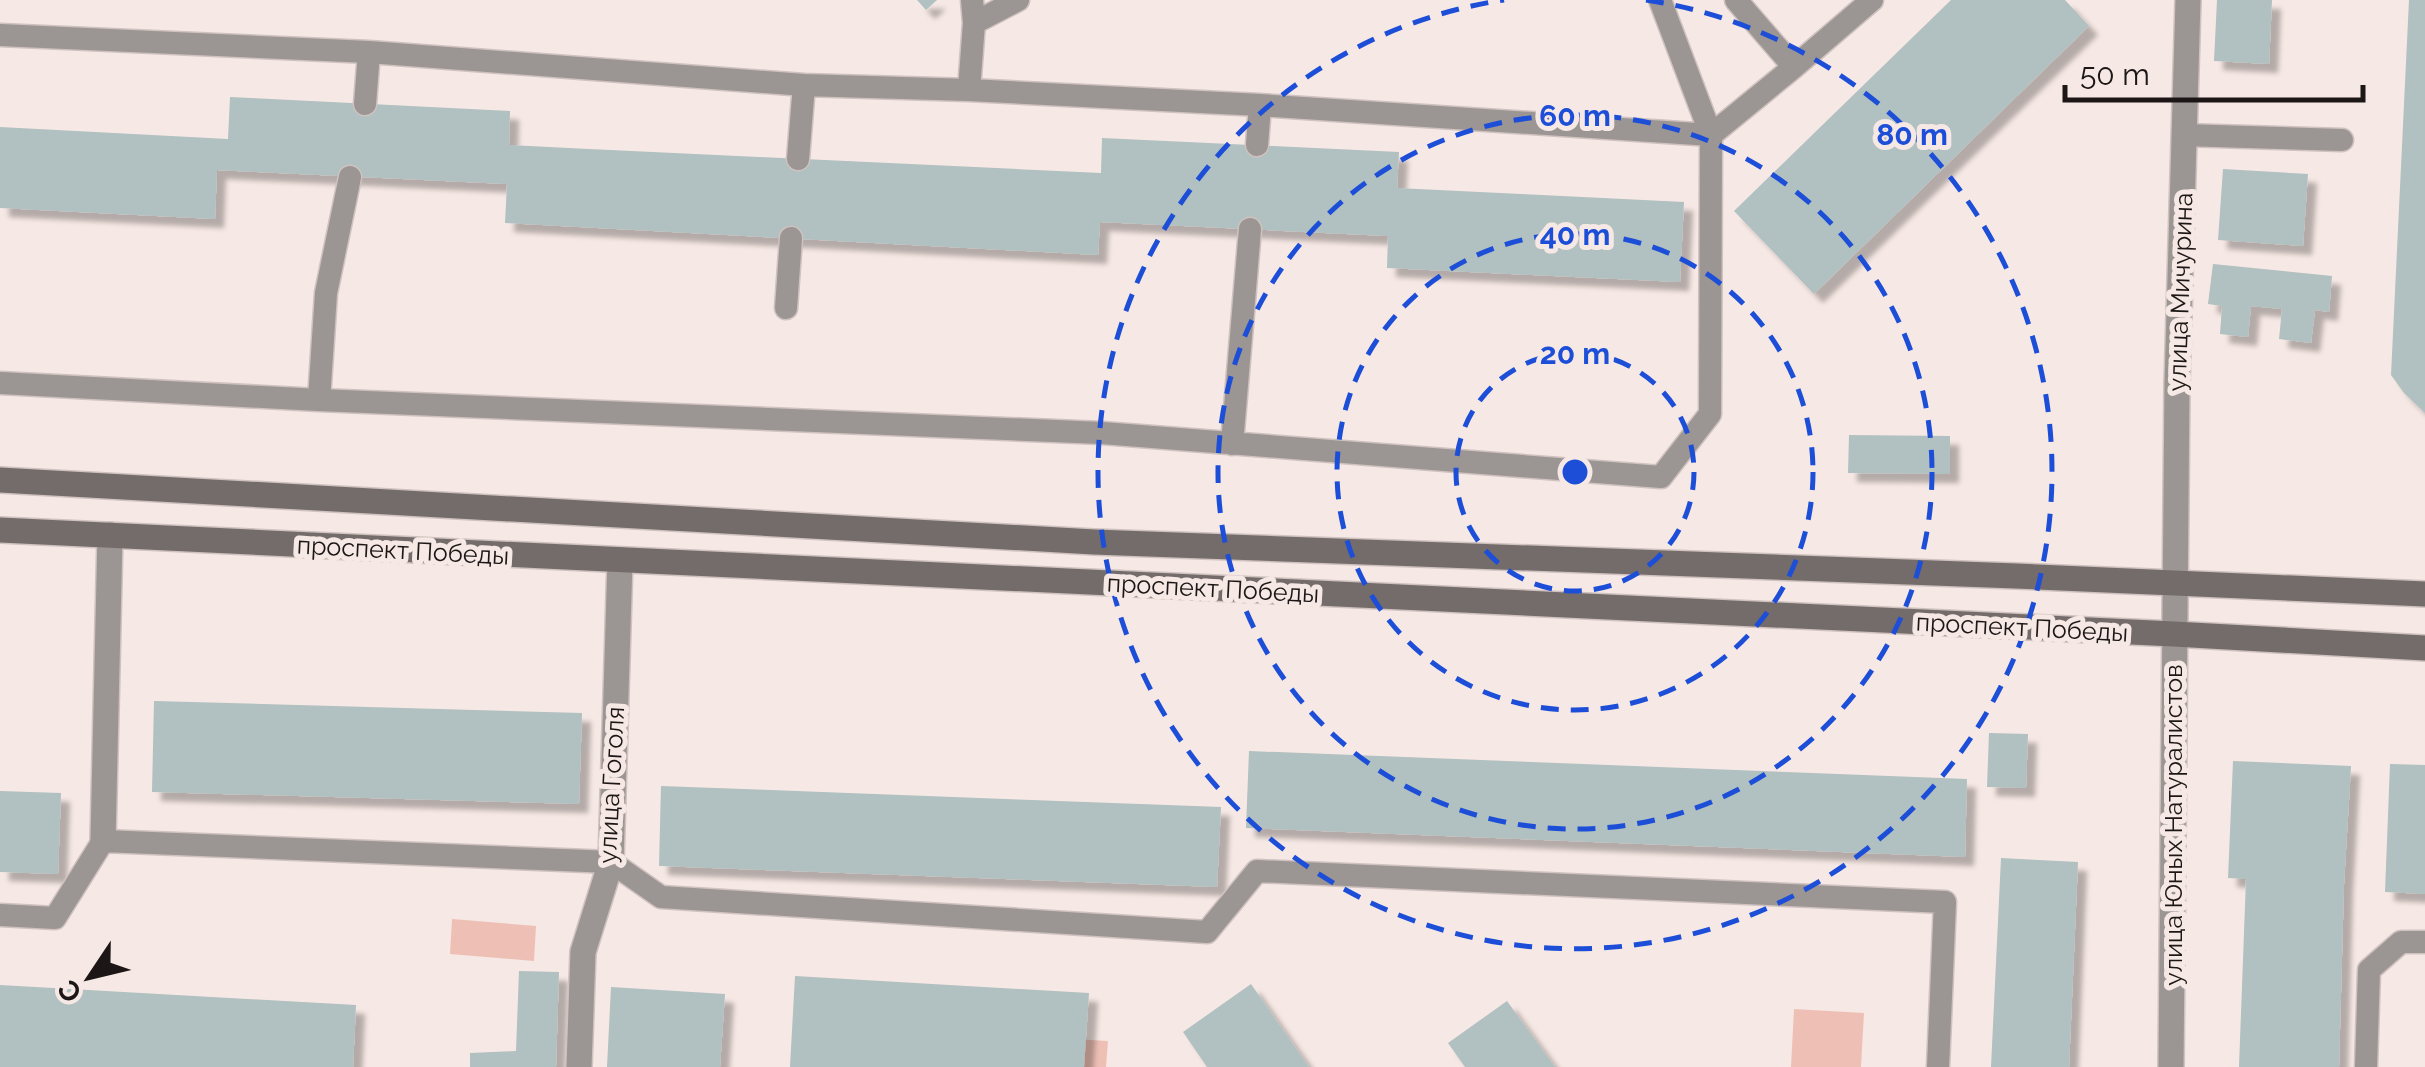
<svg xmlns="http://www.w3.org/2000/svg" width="2425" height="1067" viewBox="0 0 2425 1067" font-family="Raleway,sans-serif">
  <defs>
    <filter id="shadow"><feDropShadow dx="9" dy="9" stdDeviation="2.5" flood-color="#0004"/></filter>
  </defs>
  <rect width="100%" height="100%" fill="#f6e8e4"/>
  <!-- green -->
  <path fill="#eec0b5" d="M 452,919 L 536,926 L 534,961 L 450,954 Z
    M 1794,1009 L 1864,1013 L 1861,1067 L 1791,1067 Z
    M 1057,1038 L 1108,1041 L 1106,1067 L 1056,1067 Z"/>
  <!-- building -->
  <path fill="#b1c0c0" filter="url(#shadow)" d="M 917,0 L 937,0 L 926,10 Z
    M 1951,0 L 2065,0 L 2089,26 L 1814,294 L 1734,211 Z
    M 2217,0 L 2272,0 L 2269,64 L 2214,61 Z
    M 2409,0 L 2425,0 L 2425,413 L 2404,393 L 2391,375 Z
    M 230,97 L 510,111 L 509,145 L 589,149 L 1101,173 L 1102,138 L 1399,152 L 1397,188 L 1684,202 L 1680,282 L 1387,268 L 1388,236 L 1100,222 L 1098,255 L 505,223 L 507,184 L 217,170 L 215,219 L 0,208 L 0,127 L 228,139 Z
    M 2223,169 L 2308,174 L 2303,246 L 2218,240 Z
    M 2213,264 L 2332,276 L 2329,312 L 2315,310 L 2311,343 L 2279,339 L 2282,309 L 2251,306 L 2248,337 L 2220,334 L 2222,306 L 2208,304 Z
    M 1849,435 L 1950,436 L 1950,474 L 1848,473 Z
    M 154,701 L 582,713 L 579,804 L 152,792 Z
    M 1989,733 L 2028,734 L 2026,788 L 1987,787 Z
    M 1249,751 L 1967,779 L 1965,857 L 1246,828 Z
    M 2233,761 L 2351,766 L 2344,884 L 2339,1067 L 2239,1067 L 2246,879 L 2228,878 Z
    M 2390,764 L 2425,765 L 2425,894 L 2385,892 Z
    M 661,786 L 1221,807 L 1217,887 L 659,866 Z
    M 0,791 L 61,793 L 58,874 L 0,872 Z
    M 2001,858 L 2078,862 L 2069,1067 L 1991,1067 Z
    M 519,971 L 559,972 L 556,1067 L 470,1067 L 470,1053 L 516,1051 Z
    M 795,976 L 1089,993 L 1084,1067 L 790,1067 Z
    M 1251,984 L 1309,1067 L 1207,1067 L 1183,1032 Z
    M 0,985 L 356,1005 L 353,1067 L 0,1067 Z
    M 611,987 L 725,994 L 720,1067 L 607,1067 Z
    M 1507,1001 L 1555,1067 L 1465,1067 L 1448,1043 Z"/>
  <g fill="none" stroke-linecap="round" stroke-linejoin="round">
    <defs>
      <path id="lane" d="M 1736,0 L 1794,67 L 1872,0
        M 974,23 L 1018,0
        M 0,35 L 369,52 L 804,85 L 969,90 L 974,23 L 972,0
        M 969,90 L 1260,105 L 1711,135 L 1794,67
        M 365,104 L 369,52
        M 2184,135 L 2342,140
        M 1257,145 L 1260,105
        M 798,159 L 804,85
        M 786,308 L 791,238
        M 0,383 L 319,400 L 1102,433 L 1661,477 L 1710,414 L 1711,135 L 1660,0
        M 319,400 L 326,293 L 350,177
        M 1232,444 L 1250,229
        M 0,915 L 55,918 L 103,841 L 611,862 L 661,897 L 1207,932 L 1257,871 L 1945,902 L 1938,1067
        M 2366,1067 L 2369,970 L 2401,942 L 2425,942"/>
      <path id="street" d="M 103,841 L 110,535
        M 579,1067 L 583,952 L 611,862 L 620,560
        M 2171,1067 L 2177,384 L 2188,0"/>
      <path id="secondary" d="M 0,480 L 1094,542 L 2016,576 L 2425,594
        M 0,530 L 2174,634 L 2425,648"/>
    </defs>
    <!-- lane casing -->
    <use href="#lane" stroke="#cfc2bf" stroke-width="25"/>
    <!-- street casing -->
    <use href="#street" stroke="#cfc2bf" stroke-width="28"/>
    <!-- secondary casing -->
    <use href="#secondary" stroke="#cfc2bf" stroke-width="28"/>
    <!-- lane -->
    <use href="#lane" stroke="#9b9593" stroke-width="22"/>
    <!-- street -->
    <use href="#street" stroke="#9b9593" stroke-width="25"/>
    <!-- secondary -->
    <use href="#secondary" stroke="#746c6a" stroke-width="25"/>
  </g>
  <!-- distance rings -->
  <g fill="none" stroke="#1d4ed8" stroke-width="5" stroke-dasharray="18 12">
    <circle cx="1575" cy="472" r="119"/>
    <circle cx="1575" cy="472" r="238"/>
    <circle cx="1575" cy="472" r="357"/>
    <path d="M1646 0A477 477 0 1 1 1504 0"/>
  </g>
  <g text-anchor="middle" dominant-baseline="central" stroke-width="10" stroke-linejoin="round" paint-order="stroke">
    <!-- street labels -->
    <g font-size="25" fill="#1c1716" stroke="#f6e8e4">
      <text transform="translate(2180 292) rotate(-88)">улица Мичурина</text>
      <text transform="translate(403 550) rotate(3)">проспект Победы</text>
      <text transform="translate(1213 588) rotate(3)">проспект Победы</text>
      <text transform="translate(2022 627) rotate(3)">проспект Победы</text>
      <text transform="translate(611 785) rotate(-87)">улица Гоголя</text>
      <text transform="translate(2173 825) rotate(-90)">улица Юных Натуралистов</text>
    </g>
  </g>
  <circle cx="1575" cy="472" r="15" fill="#1d4ed8" stroke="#f6e8e4" stroke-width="5"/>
  <g font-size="30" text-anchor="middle" font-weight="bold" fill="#1d4ed8" stroke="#f6e8e4" stroke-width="10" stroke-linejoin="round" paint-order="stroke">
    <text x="1575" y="126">60 m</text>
    <text x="1912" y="145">80 m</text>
    <text x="1575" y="245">40 m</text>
    <text x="1575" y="364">20 m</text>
  </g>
  <!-- north arrow -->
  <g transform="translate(90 977) rotate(235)" stroke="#f6e8e4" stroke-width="8" paint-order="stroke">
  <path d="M0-8L18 38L0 25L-18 38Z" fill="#1c1716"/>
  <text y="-15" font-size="28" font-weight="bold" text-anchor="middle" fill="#1c1716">С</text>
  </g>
  <!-- scale -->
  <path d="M2065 85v15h298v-15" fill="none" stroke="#1c1716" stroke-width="5"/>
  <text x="2080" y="85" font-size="30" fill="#1c1716" stroke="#f6e8e4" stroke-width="8" paint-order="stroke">50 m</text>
</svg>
